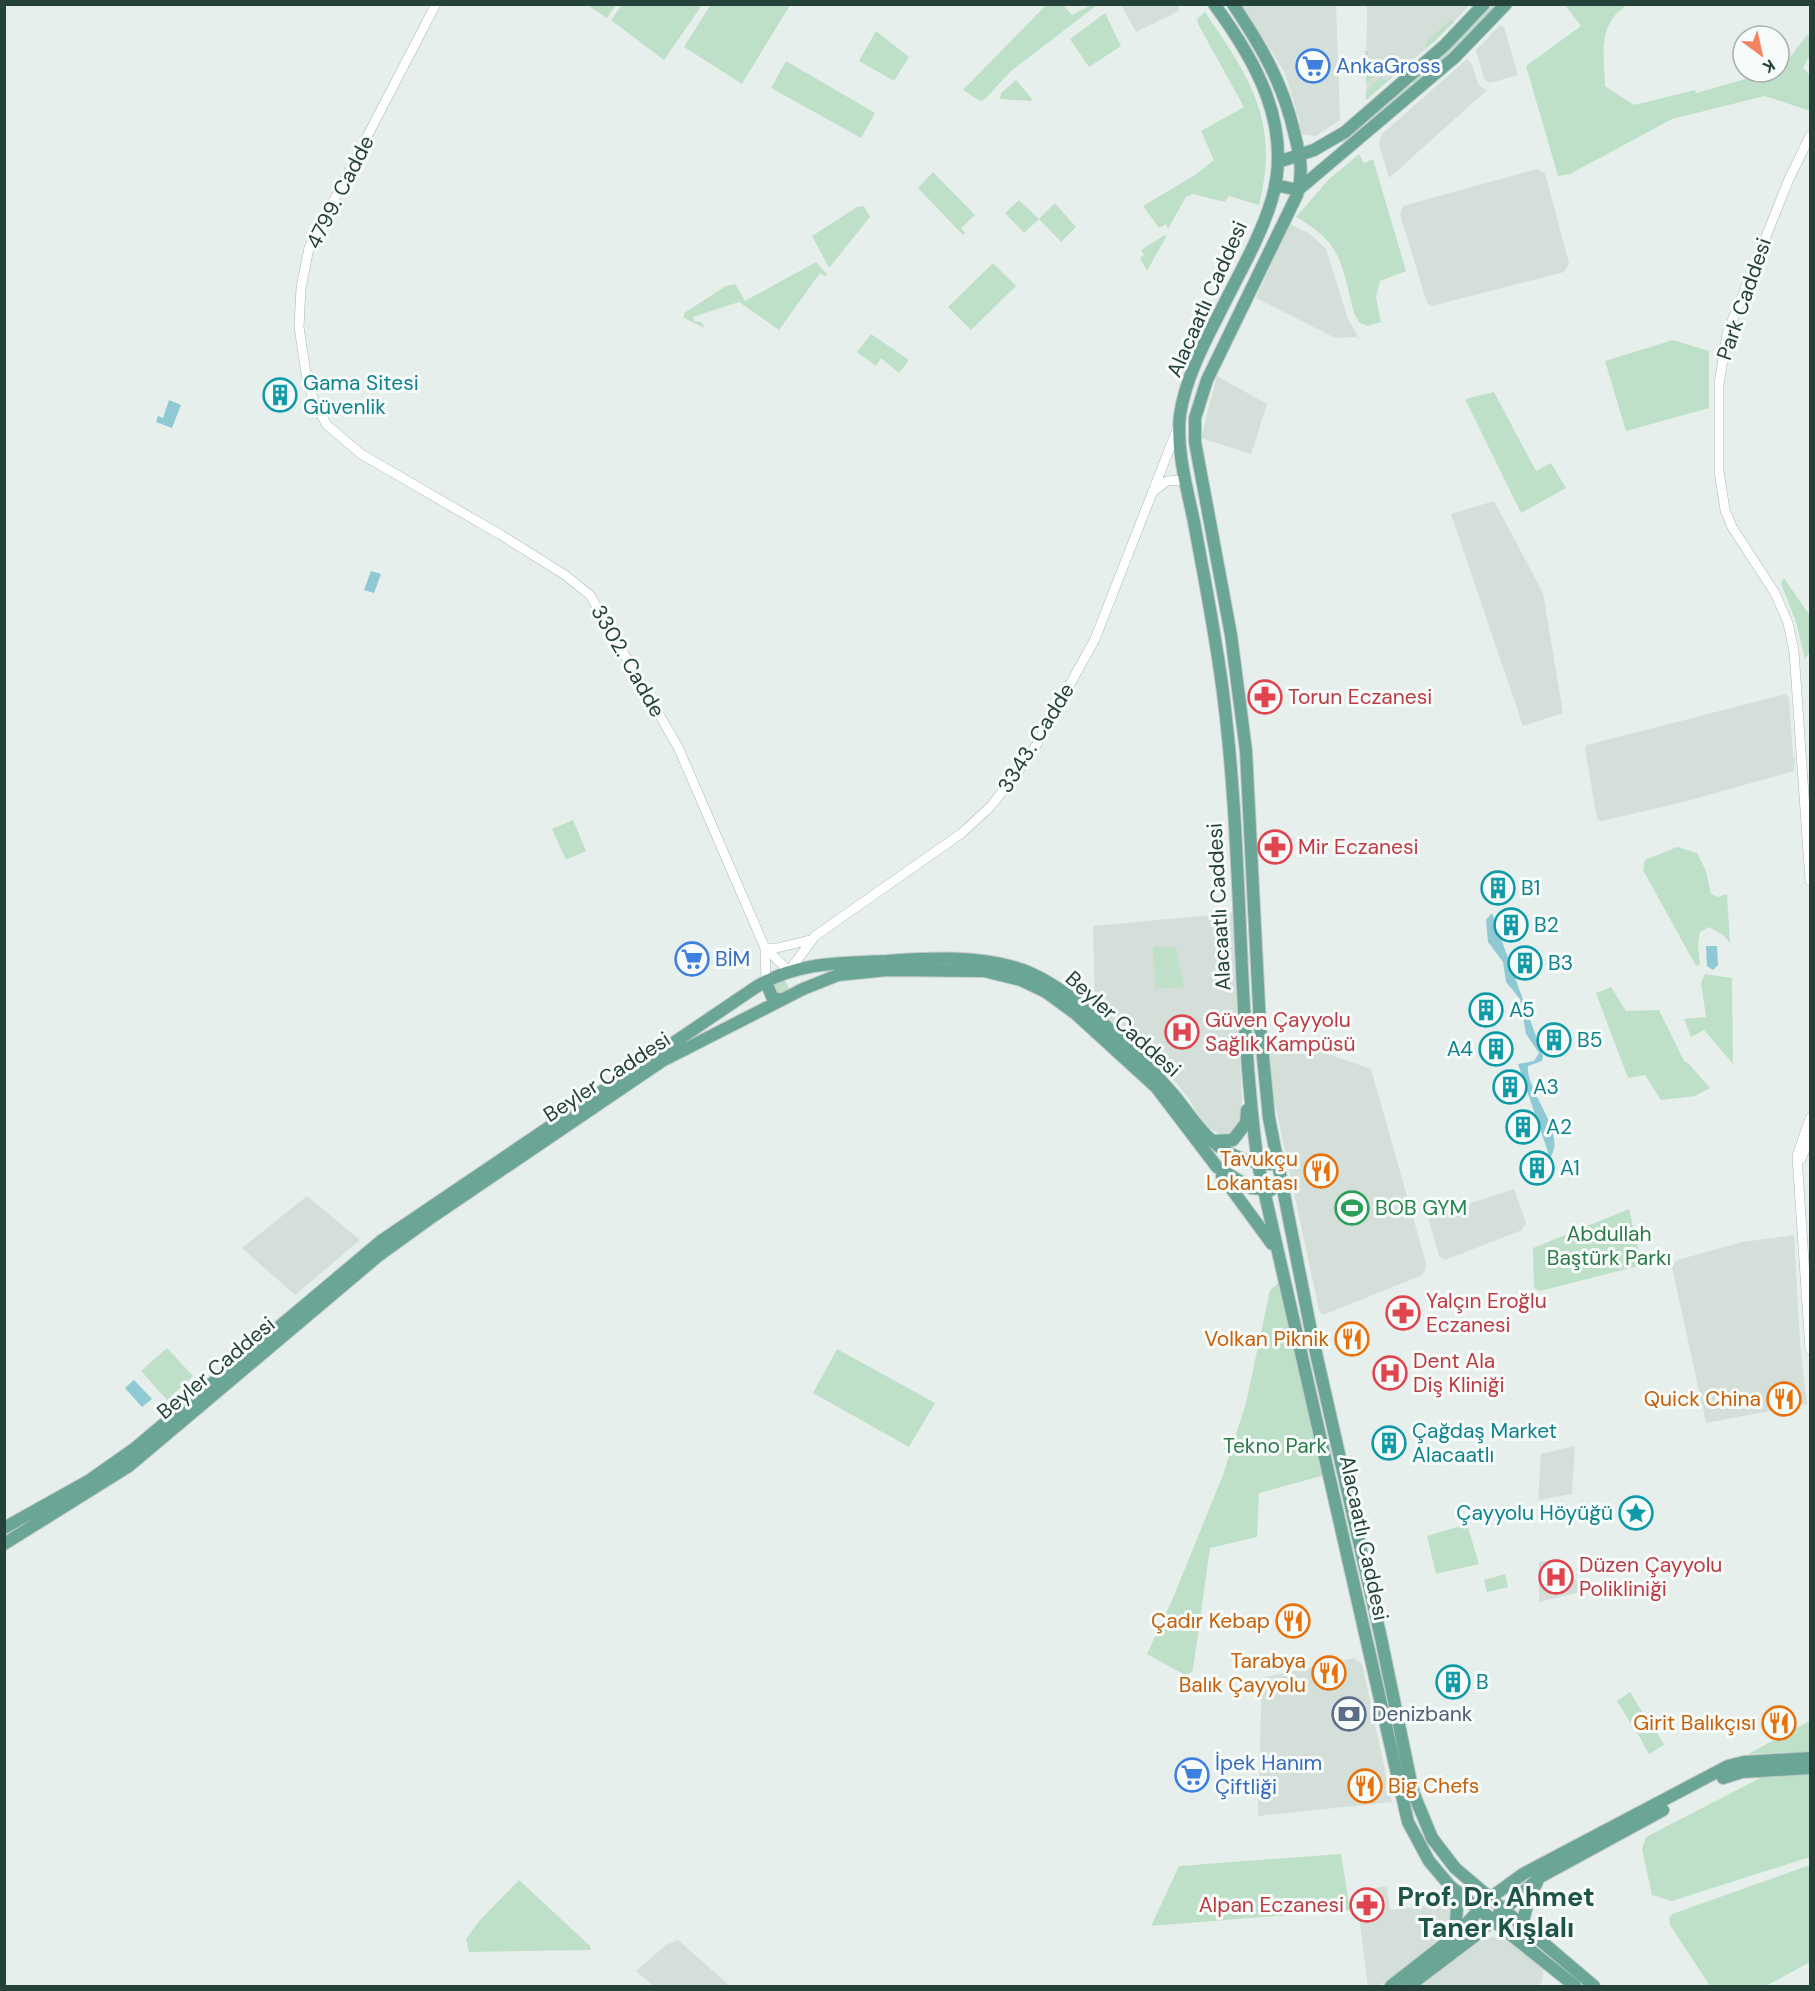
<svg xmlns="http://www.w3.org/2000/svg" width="1815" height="1991" viewBox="0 0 1815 1991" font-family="'DM Sans',sans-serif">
  <rect width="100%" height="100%" fill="#e6efeb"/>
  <!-- built -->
  <path fill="#d4dfda" d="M 1121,5 L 1179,5 L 1179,11 L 1136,32 Z
    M 1242,5 L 1336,5 L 1340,120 L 1316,136 L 1300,134 L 1297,123 L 1300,122 L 1285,73 Z
    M 1367,5 L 1470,5 L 1436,40 L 1366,100 Z
    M 1500,25 L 1504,27 L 1518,75 L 1490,83 L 1484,79 L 1476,50 Z
    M 1467,59 L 1471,63 L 1479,86 L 1487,90 L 1389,178 L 1379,144 L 1382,134 Z
    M 1537,169 L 1545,173 L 1569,263 L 1564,272 L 1432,306 L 1427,303 L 1400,214 L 1403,206 Z
    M 1290,224 L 1309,233 L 1326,249 L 1348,319 L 1360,340 L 1356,337 L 1335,338 L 1256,298 Z
    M 1217,376 L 1267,404 L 1251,454 L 1201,438 Z
    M 1494,501 L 1543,593 L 1563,713 L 1523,726 L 1451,514 Z
    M 1786,694 L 1789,698 L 1793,757 L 1795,759 L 1794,771 L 1683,802 L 1602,821 L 1597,819 L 1585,748 L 1587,745 Z
    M 1234,913 L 1242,1101 L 1239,1124 L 1232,1133 L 1222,1135 L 1205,1126 L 1187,1096 L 1154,1057 L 1095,1007 L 1093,926 Z
    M 1271,1034 L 1371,1069 L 1426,1263 L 1425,1271 L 1420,1276 L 1323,1315 L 1319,1310 L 1269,1076 L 1268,1039 Z
    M 1514,1189 L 1526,1223 L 1522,1230 L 1445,1260 L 1439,1256 L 1428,1217 Z
    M 307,1196 L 360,1240 L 295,1295 L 242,1248 Z
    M 1794,1235 L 1800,1344 L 1807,1404 L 1706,1423 L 1672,1267 L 1677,1260 L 1743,1242 Z
    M 1575,1446 L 1572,1494 L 1538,1500 L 1541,1454 Z
    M 1559,1559 L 1585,1591 L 1539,1602 L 1539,1562 Z
    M 1354,1658 L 1362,1664 L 1392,1802 L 1258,1816 L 1262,1678 Z
    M 1387,1886 L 1390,1910 L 1449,1903 L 1452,1926 L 1447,1936 L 1379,1986 L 1368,1986 L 1359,1917 L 1366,1914 L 1364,1890 Z
    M 1492,1937 L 1510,1940 L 1544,1965 L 1542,1982 L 1536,1986 L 1419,1986 L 1480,1941 Z
    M 678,1940 L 730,1986 L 653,1986 L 636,1971 L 666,1945 Z"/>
  <!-- green -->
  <path fill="#bfe0c8" d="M 711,4 L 790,5 L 742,84 L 684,47 Z
    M 587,5 L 616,4 L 616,5 L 607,18 Z
    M 622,5 L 622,4 L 702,5 L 664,60 L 611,20 Z
    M 1046,5 L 1063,5 L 1072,15 L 1091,5 L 1097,5 L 1011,71 L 985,99 L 980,101 L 963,90 Z
    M 1493,5 L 1497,5 L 1448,54 L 1414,85 L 1411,82 L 1446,52 Z
    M 1565,5 L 1627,5 C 1597,24 1604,56 1605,86 L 1634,105 L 1695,90 L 1696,93 L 1770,72 L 1779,72 L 1807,35 L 1810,37 L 1810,55 L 1803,68 L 1810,75 L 1810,111 L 1765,96 L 1672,119 L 1570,174 L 1558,176 L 1526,66 L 1581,26 Z
    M 1205,12 C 1250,78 1280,121 1259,205 L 1229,196 L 1225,202 L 1193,194 L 1186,197 L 1168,229 L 1166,224 L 1159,228 L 1143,206 L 1195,175 L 1214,160 L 1201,131 L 1244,107 L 1198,24 L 1197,19 Z
    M 1105,13 L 1121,46 L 1089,67 L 1070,39 Z
    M 1451,19 L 1454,22 L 1427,48 L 1424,44 Z
    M 876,31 L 909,57 L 894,81 L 859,61 Z
    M 1365,51 L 1368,51 L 1368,69 L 1381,61 L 1374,68 L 1377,73 L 1366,83 Z
    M 786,61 L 875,113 L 861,138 L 771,88 Z
    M 1398,69 L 1400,70 L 1366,100 L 1366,91 L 1381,77 L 1386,80 Z
    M 1016,80 L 1032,99 L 1031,101 L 1000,99 L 1001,93 Z
    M 1410,84 L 1412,86 L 1344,145 L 1342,142 Z
    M 1359,154 L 1364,163 L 1373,159 L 1406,271 L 1380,281 L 1376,297 L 1381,322 L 1367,326 L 1359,322 L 1354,313 C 1341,263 1343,244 1296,217 L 1328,180 Z
    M 933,172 L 975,215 L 961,228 L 965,233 L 963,235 L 918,188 Z
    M 1019,200 L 1039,219 L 1055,203 L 1076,227 L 1061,242 L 1039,219 L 1024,233 L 1005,213 Z
    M 864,206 L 870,217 L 829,268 L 812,236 L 857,207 Z
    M 1165,235 L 1166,237 L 1147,271 L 1140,258 L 1144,255 L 1141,250 Z
    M 816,262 L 827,274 L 825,276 L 820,273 L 779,330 L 739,302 L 693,317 L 694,321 L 701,322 L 705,328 L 684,318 L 684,313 L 726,286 L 735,284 L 745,301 Z
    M 993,263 L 1016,286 L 971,330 L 948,307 Z
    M 871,334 L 909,360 L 899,373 L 881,358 L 876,366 L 857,352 Z
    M 1673,340 L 1709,351 L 1709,408 L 1626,431 L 1605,361 Z
    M 1494,392 L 1536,471 L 1551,463 L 1566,488 L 1521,513 L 1465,399 Z
    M 1784,578 L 1810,616 L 1810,652 L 1805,659 L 1796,622 L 1781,583 Z
    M 573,820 L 586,851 L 566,860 L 552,829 Z
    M 1677,847 L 1697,853 L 1706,871 L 1711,894 L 1718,897 L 1727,894 L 1730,943 L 1723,935 L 1709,927 L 1700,932 L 1698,945 L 1700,964 L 1696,966 L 1643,870 L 1645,860 Z
    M 1153,947 L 1176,947 L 1184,987 L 1155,989 Z
    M 1705,974 L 1732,978 L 1733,1064 L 1704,1030 L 1691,1037 L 1684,1019 L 1706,1017 L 1701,983 Z
    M774 987a7 7 0 1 1 14 0a7 7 0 1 1-14 0Z
    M 1611,987 L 1626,1011 L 1659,1010 L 1684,1061 L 1688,1063 L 1710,1088 L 1695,1096 L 1661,1100 L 1645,1075 L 1628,1078 L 1596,993 Z
    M 1629,1209 L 1642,1265 L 1540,1291 L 1534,1288 L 1533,1248 Z
    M 1280,1282 L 1325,1475 L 1259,1493 L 1257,1537 L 1210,1548 L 1193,1670 L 1187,1676 L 1147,1654 L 1173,1598 L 1223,1475 L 1246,1403 L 1270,1290 Z
    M 167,1348 L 193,1376 L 167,1400 L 141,1371 Z
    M 837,1349 L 935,1403 L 909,1447 L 813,1393 Z
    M 1467,1524 L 1479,1564 L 1436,1574 L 1427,1536 Z
    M 1505,1574 L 1508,1587 L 1487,1592 L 1484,1580 Z
    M 1630,1692 L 1646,1718 L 1633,1727 L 1617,1701 Z
    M 1650,1719 L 1664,1745 L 1649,1754 L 1634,1727 Z
    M 1810,1721 L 1810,1752 L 1748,1754 L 1806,1723 Z
    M 1810,1772 L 1810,1857 L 1672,1901 L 1652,1895 L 1642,1849 L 1646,1837 L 1764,1776 Z
    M 1341,1854 L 1350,1910 L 1151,1926 L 1179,1866 Z
    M 1810,1865 L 1810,1962 L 1766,1986 L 1710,1986 L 1670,1925 L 1669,1918 L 1672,1914 Z
    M 519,1880 L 590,1946 L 591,1950 L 469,1952 L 466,1939 L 480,1920 Z"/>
  <!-- water -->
  <path fill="#8ec9d4" d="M 169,400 L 181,405 L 172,428 L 156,422 L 158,416 L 163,418 Z
    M 371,571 L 381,574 L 374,593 L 364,590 Z
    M 1492,913 L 1543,1056 L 1542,1061 L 1528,1066 C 1525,1091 1568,1133 1550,1158 L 1518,1064 L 1534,1061 L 1539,1053 L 1526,1034 L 1520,999 L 1506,982 L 1503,962 L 1488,942 L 1486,920 Z
    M 1706,946 L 1717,946 L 1718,965 L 1713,970 L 1707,966 Z
    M 134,1380 L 152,1399 L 142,1407 L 125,1388 Z"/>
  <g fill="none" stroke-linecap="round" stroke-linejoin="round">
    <defs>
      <path id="minor" d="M 436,4 L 309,248 L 301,288 L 299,327 L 307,380 L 315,404 L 327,425 L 361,454 L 501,535 L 565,575 L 590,595 L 678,747 L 765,948 L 789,971 L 815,936 L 962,833 L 991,806 L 1015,775 L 1037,744 L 1095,639 L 1178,427
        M 1810,136 L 1789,179 L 1727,334 L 1719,384 L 1719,471 L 1725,510 L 1732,527 L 1775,593 L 1788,623 L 1794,651 L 1810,881
        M 1154,491 L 1167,481 L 1186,480
        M 765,948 L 777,948 L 810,940
        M 765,948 L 766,981
        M 1810,1118 L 1797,1156 L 1810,1350
        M 1801,1159 L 1810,1139"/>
      <path id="major" d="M 1214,4 C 1256,61 1293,126 1272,199 C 1260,239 1237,277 1219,314 C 1203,345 1185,380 1180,415 C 1176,450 1187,488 1194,522 C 1205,582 1217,641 1224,701 C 1243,854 1237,1010 1258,1164 L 1408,1822 L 1429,1861 L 1450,1886 L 1575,1986
        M 1233,4 C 1261,46 1283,83 1294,132 C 1300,155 1304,172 1297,195 L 1207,380 L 1195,418 L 1195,442 L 1231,635 L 1246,751 L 1260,1026 L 1269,1118 L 1311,1331 L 1381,1638 L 1413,1792 L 1432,1838 L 1455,1868 L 1594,1986
        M 1278,162 L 1314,150 L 1345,132 L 1445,45 L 1484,4
        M 1275,185 L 1298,190
        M 1298,190 L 1454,58 L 1506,4
        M 766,981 L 772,997 L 781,1000
        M 1213,1141 L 1233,1140 L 1246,1123 L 1247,1110
        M 1222,1176 L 1272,1244
        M 4,1528 L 90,1480 L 134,1449 L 381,1241 L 756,987 C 796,962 841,963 887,961 C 931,958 981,955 1023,970 C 1073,989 1138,1053 1173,1094 C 1188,1112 1201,1134 1221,1148 C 1238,1160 1257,1164 1277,1164
        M 4,1544 L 129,1466 L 378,1256 L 432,1217 L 662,1061 L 803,989 L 838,975 L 887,970 L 984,971 L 1021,980 L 1046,992 L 1076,1014 L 1156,1087 L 1217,1167 L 1251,1188 L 1271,1190
        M 1723,1778 L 1742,1772 L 1810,1768
        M 1450,1887 L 1457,1908 L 1455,1936
        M 1522,1926 L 1528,1901 L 1537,1882
        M 1391,1986 L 1455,1936 L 1490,1898 L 1523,1874 L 1728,1766 L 1744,1762 L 1810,1758
        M 1409,1986 L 1475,1936 L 1540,1877 L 1663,1810"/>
    </defs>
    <!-- minor casing -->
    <use href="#minor" stroke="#a8b8b2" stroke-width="10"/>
    <!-- major casing -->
    <use href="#major" stroke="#c2cac8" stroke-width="14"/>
    <!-- minor -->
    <use href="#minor" stroke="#fff" stroke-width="9"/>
    <!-- major -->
    <use href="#major" stroke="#6aa596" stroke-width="12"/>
  </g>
  <!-- icons -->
  <defs>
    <symbol id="supermarket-ring" viewBox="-11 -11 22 22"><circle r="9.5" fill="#f7fbf9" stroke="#3f7fe0" stroke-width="1.5"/><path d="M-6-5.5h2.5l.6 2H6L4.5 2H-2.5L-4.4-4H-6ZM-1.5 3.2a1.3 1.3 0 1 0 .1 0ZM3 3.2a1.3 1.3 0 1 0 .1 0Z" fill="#3f7fe0"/></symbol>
    <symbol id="building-ring" viewBox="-11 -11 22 22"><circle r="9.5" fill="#f7fbf9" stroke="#0f9aa8" stroke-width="1.5"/><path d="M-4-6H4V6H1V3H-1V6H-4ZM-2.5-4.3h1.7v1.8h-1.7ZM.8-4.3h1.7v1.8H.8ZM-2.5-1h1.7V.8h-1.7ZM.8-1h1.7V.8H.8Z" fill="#0f9aa8"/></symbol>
    <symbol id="pharmacy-ring" viewBox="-11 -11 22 22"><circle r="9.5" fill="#f7fbf9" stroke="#e0444e" stroke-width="1.5"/><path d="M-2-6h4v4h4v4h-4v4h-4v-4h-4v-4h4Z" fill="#e0444e"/></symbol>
    <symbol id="hospital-ring" viewBox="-11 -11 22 22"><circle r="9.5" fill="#f7fbf9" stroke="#e0444e" stroke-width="1.5"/><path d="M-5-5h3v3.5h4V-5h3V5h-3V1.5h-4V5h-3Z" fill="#e0444e"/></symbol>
    <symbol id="restaurant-ring" viewBox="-11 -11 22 22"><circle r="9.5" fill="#f7fbf9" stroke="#e8710a" stroke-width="1.5"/><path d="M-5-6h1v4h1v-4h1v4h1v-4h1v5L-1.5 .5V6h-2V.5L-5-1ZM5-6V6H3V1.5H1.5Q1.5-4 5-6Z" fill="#e8710a"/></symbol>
    <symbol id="stadium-ring" viewBox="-11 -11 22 22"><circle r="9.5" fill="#f7fbf9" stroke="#2e9e5b" stroke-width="1.5"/><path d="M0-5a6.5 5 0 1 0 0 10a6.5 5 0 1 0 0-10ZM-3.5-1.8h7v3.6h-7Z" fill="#2e9e5b"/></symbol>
    <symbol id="sight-ring" viewBox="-11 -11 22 22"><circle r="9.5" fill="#f7fbf9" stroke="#0f9aa8" stroke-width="1.5"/><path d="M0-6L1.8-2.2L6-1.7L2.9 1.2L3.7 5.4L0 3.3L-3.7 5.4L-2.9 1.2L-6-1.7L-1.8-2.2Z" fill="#0f9aa8"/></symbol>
    <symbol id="bank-ring" viewBox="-11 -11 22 22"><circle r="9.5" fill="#f7fbf9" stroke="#5c6f8a" stroke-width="1.5"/><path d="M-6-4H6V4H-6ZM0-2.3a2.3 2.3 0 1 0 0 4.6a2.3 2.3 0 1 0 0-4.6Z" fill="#5c6f8a"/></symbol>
  </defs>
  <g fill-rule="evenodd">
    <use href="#supermarket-ring" x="1294" y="47" width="38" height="38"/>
    <use href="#building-ring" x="261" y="376" width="38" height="38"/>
    <use href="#pharmacy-ring" x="1246" y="678" width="38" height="38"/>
    <use href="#pharmacy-ring" x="1256" y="828" width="38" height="38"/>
    <use href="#building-ring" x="1479" y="869" width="38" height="38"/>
    <use href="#building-ring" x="1492" y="906" width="38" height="38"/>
    <use href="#supermarket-ring" x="673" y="940" width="38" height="38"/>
    <use href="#building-ring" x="1506" y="944" width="38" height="38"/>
    <use href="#building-ring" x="1467" y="991" width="38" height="38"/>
    <use href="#hospital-ring" x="1163" y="1013" width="38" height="38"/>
    <use href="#building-ring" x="1535" y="1021" width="38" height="38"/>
    <use href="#building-ring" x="1477" y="1030" width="38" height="38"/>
    <use href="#building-ring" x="1491" y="1068" width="38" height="38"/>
    <use href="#building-ring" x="1504" y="1108" width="38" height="38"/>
    <use href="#building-ring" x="1518" y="1149" width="38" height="38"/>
    <use href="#restaurant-ring" x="1302" y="1152" width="38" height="38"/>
    <use href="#stadium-ring" x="1333" y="1189" width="38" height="38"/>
    <use href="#pharmacy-ring" x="1384" y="1294" width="38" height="38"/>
    <use href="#restaurant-ring" x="1333" y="1320" width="38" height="38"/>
    <use href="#hospital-ring" x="1371" y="1354" width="38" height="38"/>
    <use href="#restaurant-ring" x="1765" y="1380" width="38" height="38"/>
    <use href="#building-ring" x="1370" y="1424" width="38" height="38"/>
    <use href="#sight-ring" x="1617" y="1494" width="38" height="38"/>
    <use href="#hospital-ring" x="1537" y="1558" width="38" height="38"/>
    <use href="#restaurant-ring" x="1274" y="1602" width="38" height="38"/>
    <use href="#restaurant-ring" x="1310" y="1654" width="38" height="38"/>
    <use href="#building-ring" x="1434" y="1663" width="38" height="38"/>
    <use href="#bank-ring" x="1330" y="1695" width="38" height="38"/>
    <use href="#restaurant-ring" x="1760" y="1704" width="38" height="38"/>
    <use href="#supermarket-ring" x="1173" y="1756" width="38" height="38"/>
    <use href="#restaurant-ring" x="1346" y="1767" width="38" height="38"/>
    <use href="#pharmacy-ring" x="1348" y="1886" width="38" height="38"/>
  </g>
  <g text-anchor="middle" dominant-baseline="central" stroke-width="6" stroke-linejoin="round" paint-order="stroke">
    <!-- shop labels -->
    <g font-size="21" fill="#366cbe" stroke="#f7fbf9" text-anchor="start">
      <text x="1336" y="66">AnkaGross</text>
      <text x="715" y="959">BİM</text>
      <text x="1215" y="1763">İpek Hanım<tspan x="1215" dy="24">Çiftliği</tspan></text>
    </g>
    <!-- street labels -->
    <g font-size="21" fill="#24423a" stroke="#f7fbf9">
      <text transform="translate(340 192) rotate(-63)">4799. Cadde</text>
      <text transform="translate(1207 299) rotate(-66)">Alacaatlı Caddesi</text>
      <text transform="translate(1744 299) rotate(-71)">Park Caddesi</text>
      <text transform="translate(628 661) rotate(60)">3302. Cadde</text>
      <text transform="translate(1036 738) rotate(-58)">3343. Cadde</text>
      <text transform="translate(1219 907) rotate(-93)">Alacaatlı Caddesi</text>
      <text transform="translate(1123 1024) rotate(42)">Beyler Caddesi</text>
      <text transform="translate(607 1077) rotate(-33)">Beyler Caddesi</text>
      <text transform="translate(216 1368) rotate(-40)">Beyler Caddesi</text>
      <text transform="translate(1364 1538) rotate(78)">Alacaatlı Caddesi</text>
    </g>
    <!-- culture labels -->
    <g font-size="21" fill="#0d838f" stroke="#f7fbf9" text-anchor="start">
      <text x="303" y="383">Gama Sitesi<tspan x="303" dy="24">Güvenlik</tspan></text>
      <text x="1521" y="888">B1</text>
      <text x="1534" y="925">B2</text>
      <text x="1548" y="963">B3</text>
      <text x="1509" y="1010">A5</text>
      <text x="1577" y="1040">B5</text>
      <text x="1473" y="1049" text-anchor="end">A4</text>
      <text x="1533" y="1087">A3</text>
      <text x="1546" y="1127">A2</text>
      <text x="1560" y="1168">A1</text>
      <text x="1412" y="1431">Çağdaş Market<tspan x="1412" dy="24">Alacaatlı</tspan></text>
      <text x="1613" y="1513" text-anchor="end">Çayyolu Höyüğü</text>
      <text x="1476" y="1682">B</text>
    </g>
    <!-- health labels -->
    <g font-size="21" fill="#be3a42" stroke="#f7fbf9" text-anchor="start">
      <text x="1288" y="697">Torun Eczanesi</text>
      <text x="1298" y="847">Mir Eczanesi</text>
      <text x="1205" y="1020">Güven Çayyolu<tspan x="1205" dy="24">Sağlık Kampüsü</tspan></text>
      <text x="1426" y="1301">Yalçın Eroğlu<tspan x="1426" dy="24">Eczanesi</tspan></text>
      <text x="1413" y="1361">Dent Ala<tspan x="1413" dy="24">Diş Kliniği</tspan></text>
      <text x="1579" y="1565">Düzen Çayyolu<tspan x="1579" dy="24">Polikliniği</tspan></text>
      <text x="1344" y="1905" text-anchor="end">Alpan Eczanesi</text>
    </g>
    <!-- food labels -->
    <g font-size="21" fill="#c56008" stroke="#f7fbf9" text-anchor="end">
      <text x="1298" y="1159">Tavukçu<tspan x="1298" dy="24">Lokantası</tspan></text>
      <text x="1329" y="1339">Volkan Piknik</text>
      <text x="1761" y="1399">Quick China</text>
      <text x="1270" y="1621">Çadır Kebap</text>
      <text x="1306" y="1661">Tarabya<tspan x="1306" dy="24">Balık Çayyolu</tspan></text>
      <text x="1756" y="1723">Girit Balıkçısı</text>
      <text x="1388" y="1786" text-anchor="start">Big Chefs</text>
    </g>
    <!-- leisure labels -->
    <g font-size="21" fill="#27864d" stroke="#f7fbf9" text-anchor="start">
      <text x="1375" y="1208">BOB GYM</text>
    </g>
    <!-- park labels -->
    <g font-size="21" fill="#2d7a4b" stroke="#f7fbf9">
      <text x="1609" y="1234">Abdullah<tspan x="1609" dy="24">Baştürk Parkı</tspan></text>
      <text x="1275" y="1446">Tekno Park</text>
    </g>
    <!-- service labels -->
    <g font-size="21" fill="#4e5e75" stroke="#f7fbf9" text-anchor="start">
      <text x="1372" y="1714">Denizbank</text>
    </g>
    <!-- district labels -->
    <g font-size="27" font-weight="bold" fill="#1f5548" stroke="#f7fbf9">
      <text x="1496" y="1896">Prof. Dr. Ahmet<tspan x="1496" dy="31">Taner Kışlalı</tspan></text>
    </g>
  </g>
  <!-- border -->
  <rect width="1815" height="1991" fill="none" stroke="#24423a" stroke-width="12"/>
  <!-- north arrow -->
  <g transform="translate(1761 54) rotate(147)"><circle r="28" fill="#f7fbf9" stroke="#a3b1ad" stroke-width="1.5"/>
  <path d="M0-4.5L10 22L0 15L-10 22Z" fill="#f4845f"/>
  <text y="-9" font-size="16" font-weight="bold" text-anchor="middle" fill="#24423a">K</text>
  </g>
</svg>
